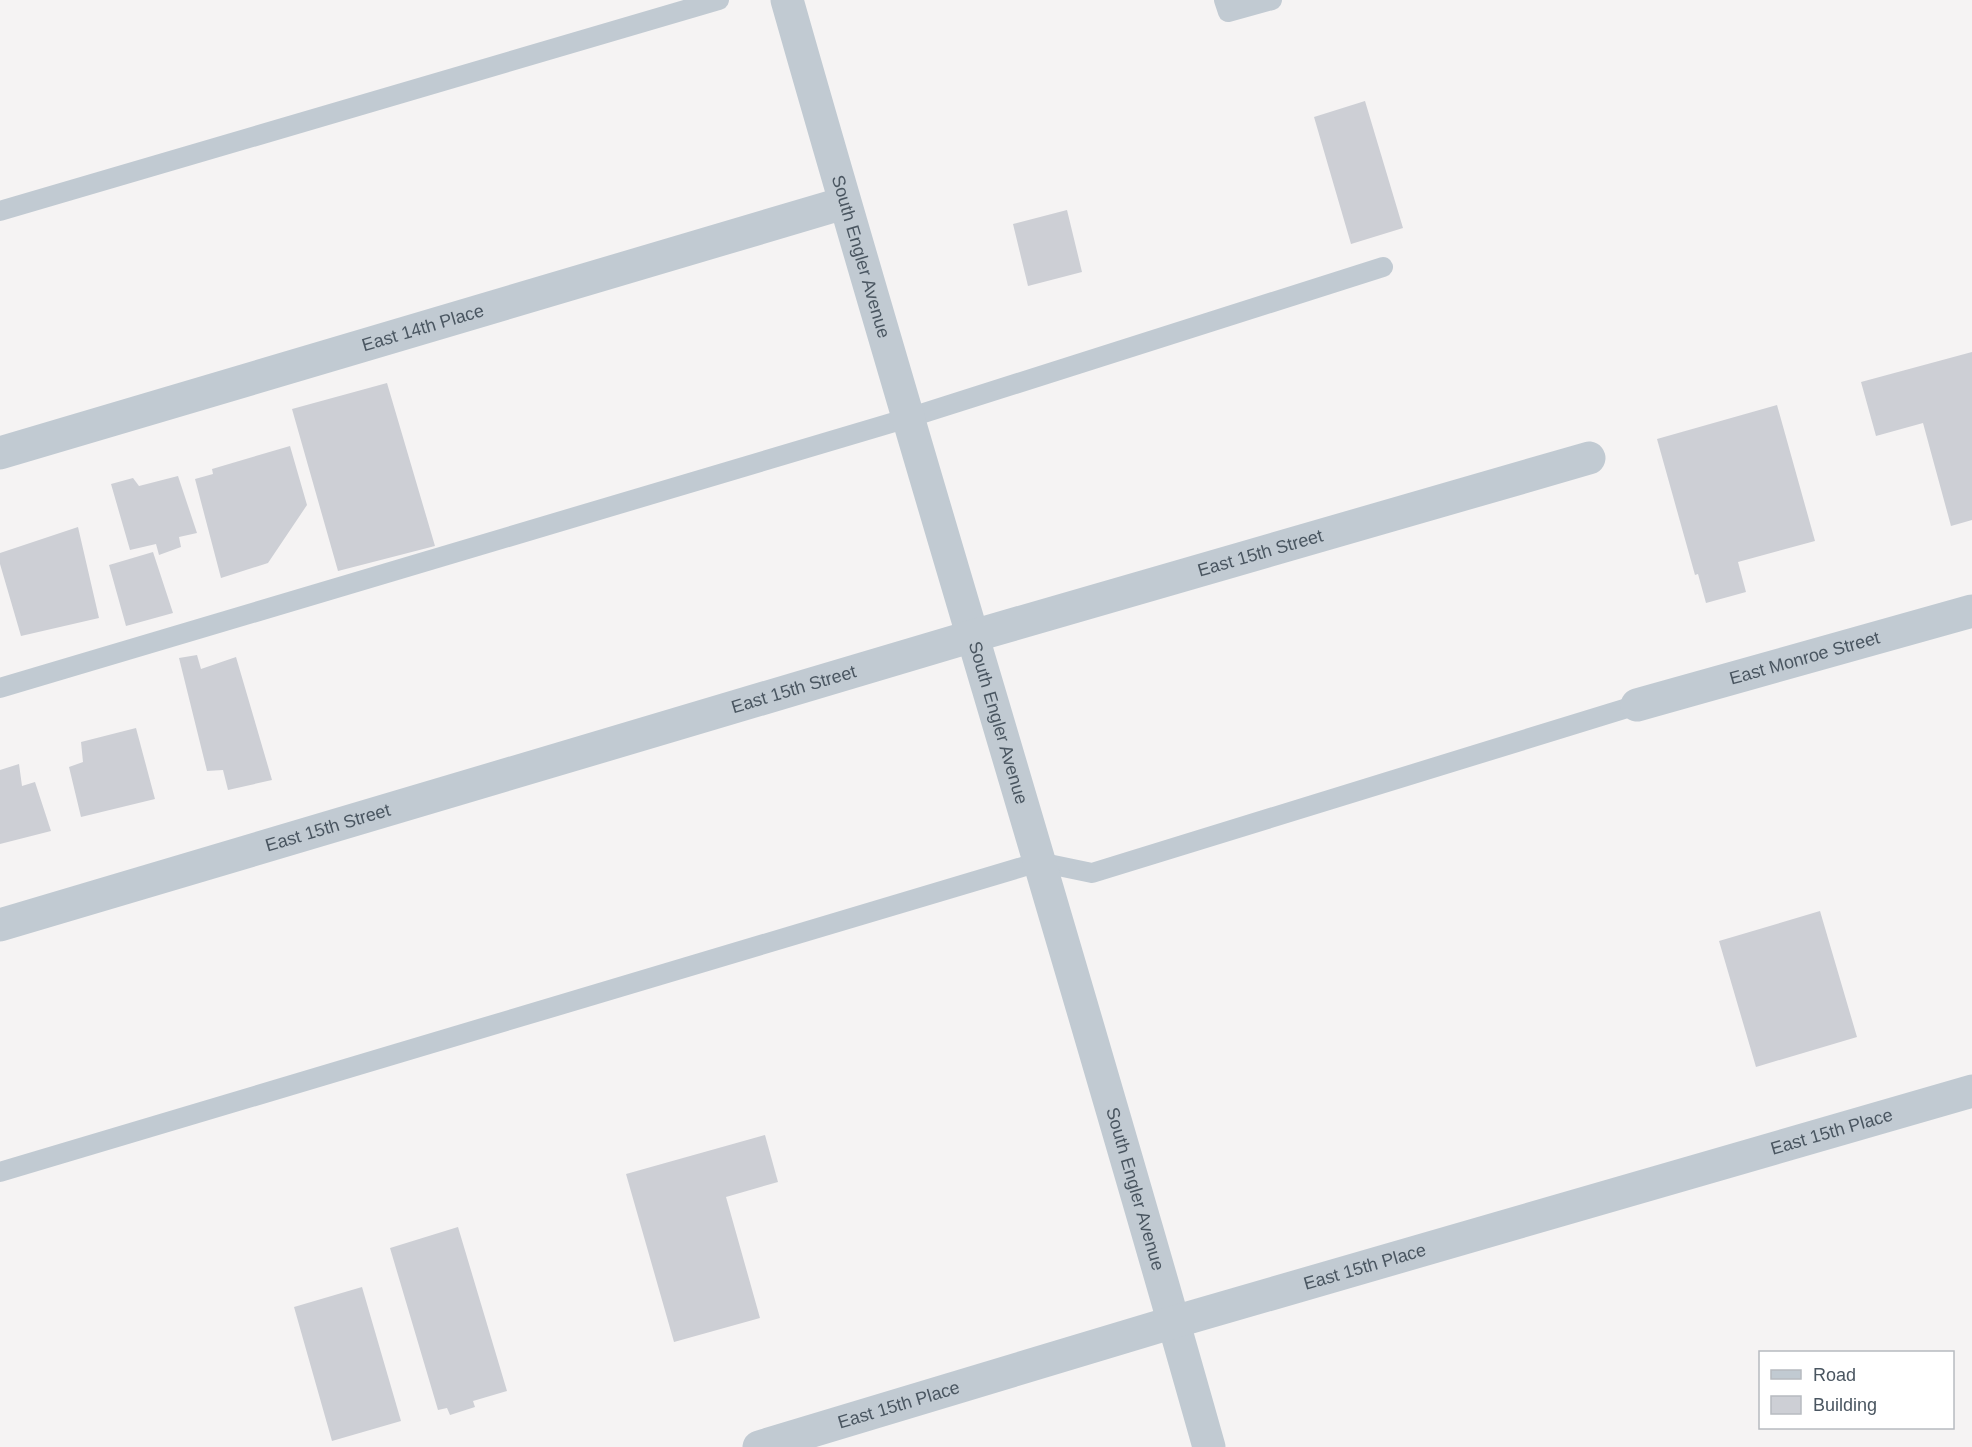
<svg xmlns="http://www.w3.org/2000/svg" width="1972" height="1447" viewBox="0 0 1972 1447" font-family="Arial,sans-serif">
  <rect width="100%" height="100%" fill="#f5f3f3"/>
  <!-- building -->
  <path fill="#cdcfd5" d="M 1365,101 L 1403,228 L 1351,244 L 1314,117 Z
    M 1067,210 L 1082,272 L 1028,286 L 1013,224 Z
    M 1972,352 L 1972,520 L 1951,526 L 1923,423 L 1876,436 L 1861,382 Z
    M 387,383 L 435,546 L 338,571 L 292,409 Z
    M 1777,405 L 1815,541 L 1738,562 L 1746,592 L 1706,603 L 1698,574 L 1695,575 L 1657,439 Z
    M 290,446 L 307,505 L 268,563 L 221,578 L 195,479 L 213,474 L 212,469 Z
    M 178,476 L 197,533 L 179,537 L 181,547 L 159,555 L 156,544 L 130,550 L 111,484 L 133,478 L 139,486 Z
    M 78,527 L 99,618 L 21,636 L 0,564 L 0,553 Z
    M 153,552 L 173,613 L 126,626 L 109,565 Z
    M 197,655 L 201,669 L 236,657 L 272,780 L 228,790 L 223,770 L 207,771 L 179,658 Z
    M 136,728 L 155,799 L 81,817 L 69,767 L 83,762 L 81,742 Z
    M 19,764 L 22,786 L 35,782 L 51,831 L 0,844 L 0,770 Z
    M 1820,911 L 1857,1037 L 1756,1067 L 1719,941 Z
    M 765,1135 L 778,1182 L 726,1197 L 760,1318 L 674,1342 L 626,1174 Z
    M 458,1227 L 507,1391 L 473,1401 L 475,1407 L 450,1415 L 447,1408 L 438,1410 L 390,1248 Z
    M 362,1287 L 401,1421 L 332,1441 L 294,1307 Z"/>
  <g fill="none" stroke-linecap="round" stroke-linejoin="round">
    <!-- lane -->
    <path stroke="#c1cad2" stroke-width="20" d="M 1224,0 L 1228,12 L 1272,0
      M 0,211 L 719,0
      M 0,688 L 908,418 L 1383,267
      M 0,1172 L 1039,862 L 1092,873 L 1637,705"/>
    <!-- street -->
    <g stroke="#c1cad2" stroke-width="33">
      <path id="s1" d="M 787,0 C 924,483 1073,963 1209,1447"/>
      <path id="s2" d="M 0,453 L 844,203"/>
      <path id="s3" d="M 1637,705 L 1972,611"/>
      <path id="s4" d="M 0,925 L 973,636 L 1589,458"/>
      <path id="s5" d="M 759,1447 L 1174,1322 L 1972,1091"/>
    </g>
  </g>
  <g text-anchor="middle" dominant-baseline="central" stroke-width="6" stroke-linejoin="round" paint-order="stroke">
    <!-- street labels -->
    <g font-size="18" fill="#4a5661" stroke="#fff">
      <text stroke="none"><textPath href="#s1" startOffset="267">South Engler Avenue</textPath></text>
      <text stroke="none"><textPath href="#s2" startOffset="441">East 14th Place</textPath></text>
      <text stroke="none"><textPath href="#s4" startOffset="1314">East 15th Street</textPath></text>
      <text stroke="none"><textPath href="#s3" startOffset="174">East Monroe Street</textPath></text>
      <text stroke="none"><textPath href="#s4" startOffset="828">East 15th Street</textPath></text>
      <text stroke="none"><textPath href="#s1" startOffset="753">South Engler Avenue</textPath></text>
      <text stroke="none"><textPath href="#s4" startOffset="342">East 15th Street</textPath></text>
      <text stroke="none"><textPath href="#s5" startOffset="1118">East 15th Place</textPath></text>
      <text stroke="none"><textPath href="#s1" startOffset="1239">South Engler Avenue</textPath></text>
      <text stroke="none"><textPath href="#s5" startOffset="632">East 15th Place</textPath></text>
      <text stroke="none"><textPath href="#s5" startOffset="146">East 15th Place</textPath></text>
    </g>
  </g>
  <!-- legend -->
  <rect x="1759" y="1351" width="195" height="78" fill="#ffffff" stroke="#b7bbc0" stroke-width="1.5"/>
  <rect x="1771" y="1370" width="30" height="9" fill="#c1cad2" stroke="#b7bbc0" stroke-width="1.5"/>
  <text x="1813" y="1381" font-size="18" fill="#4a5661">Road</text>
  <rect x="1771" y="1396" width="30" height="18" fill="#cdcfd5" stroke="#b7bbc0" stroke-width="1.5"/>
  <text x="1813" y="1411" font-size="18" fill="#4a5661">Building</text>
</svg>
